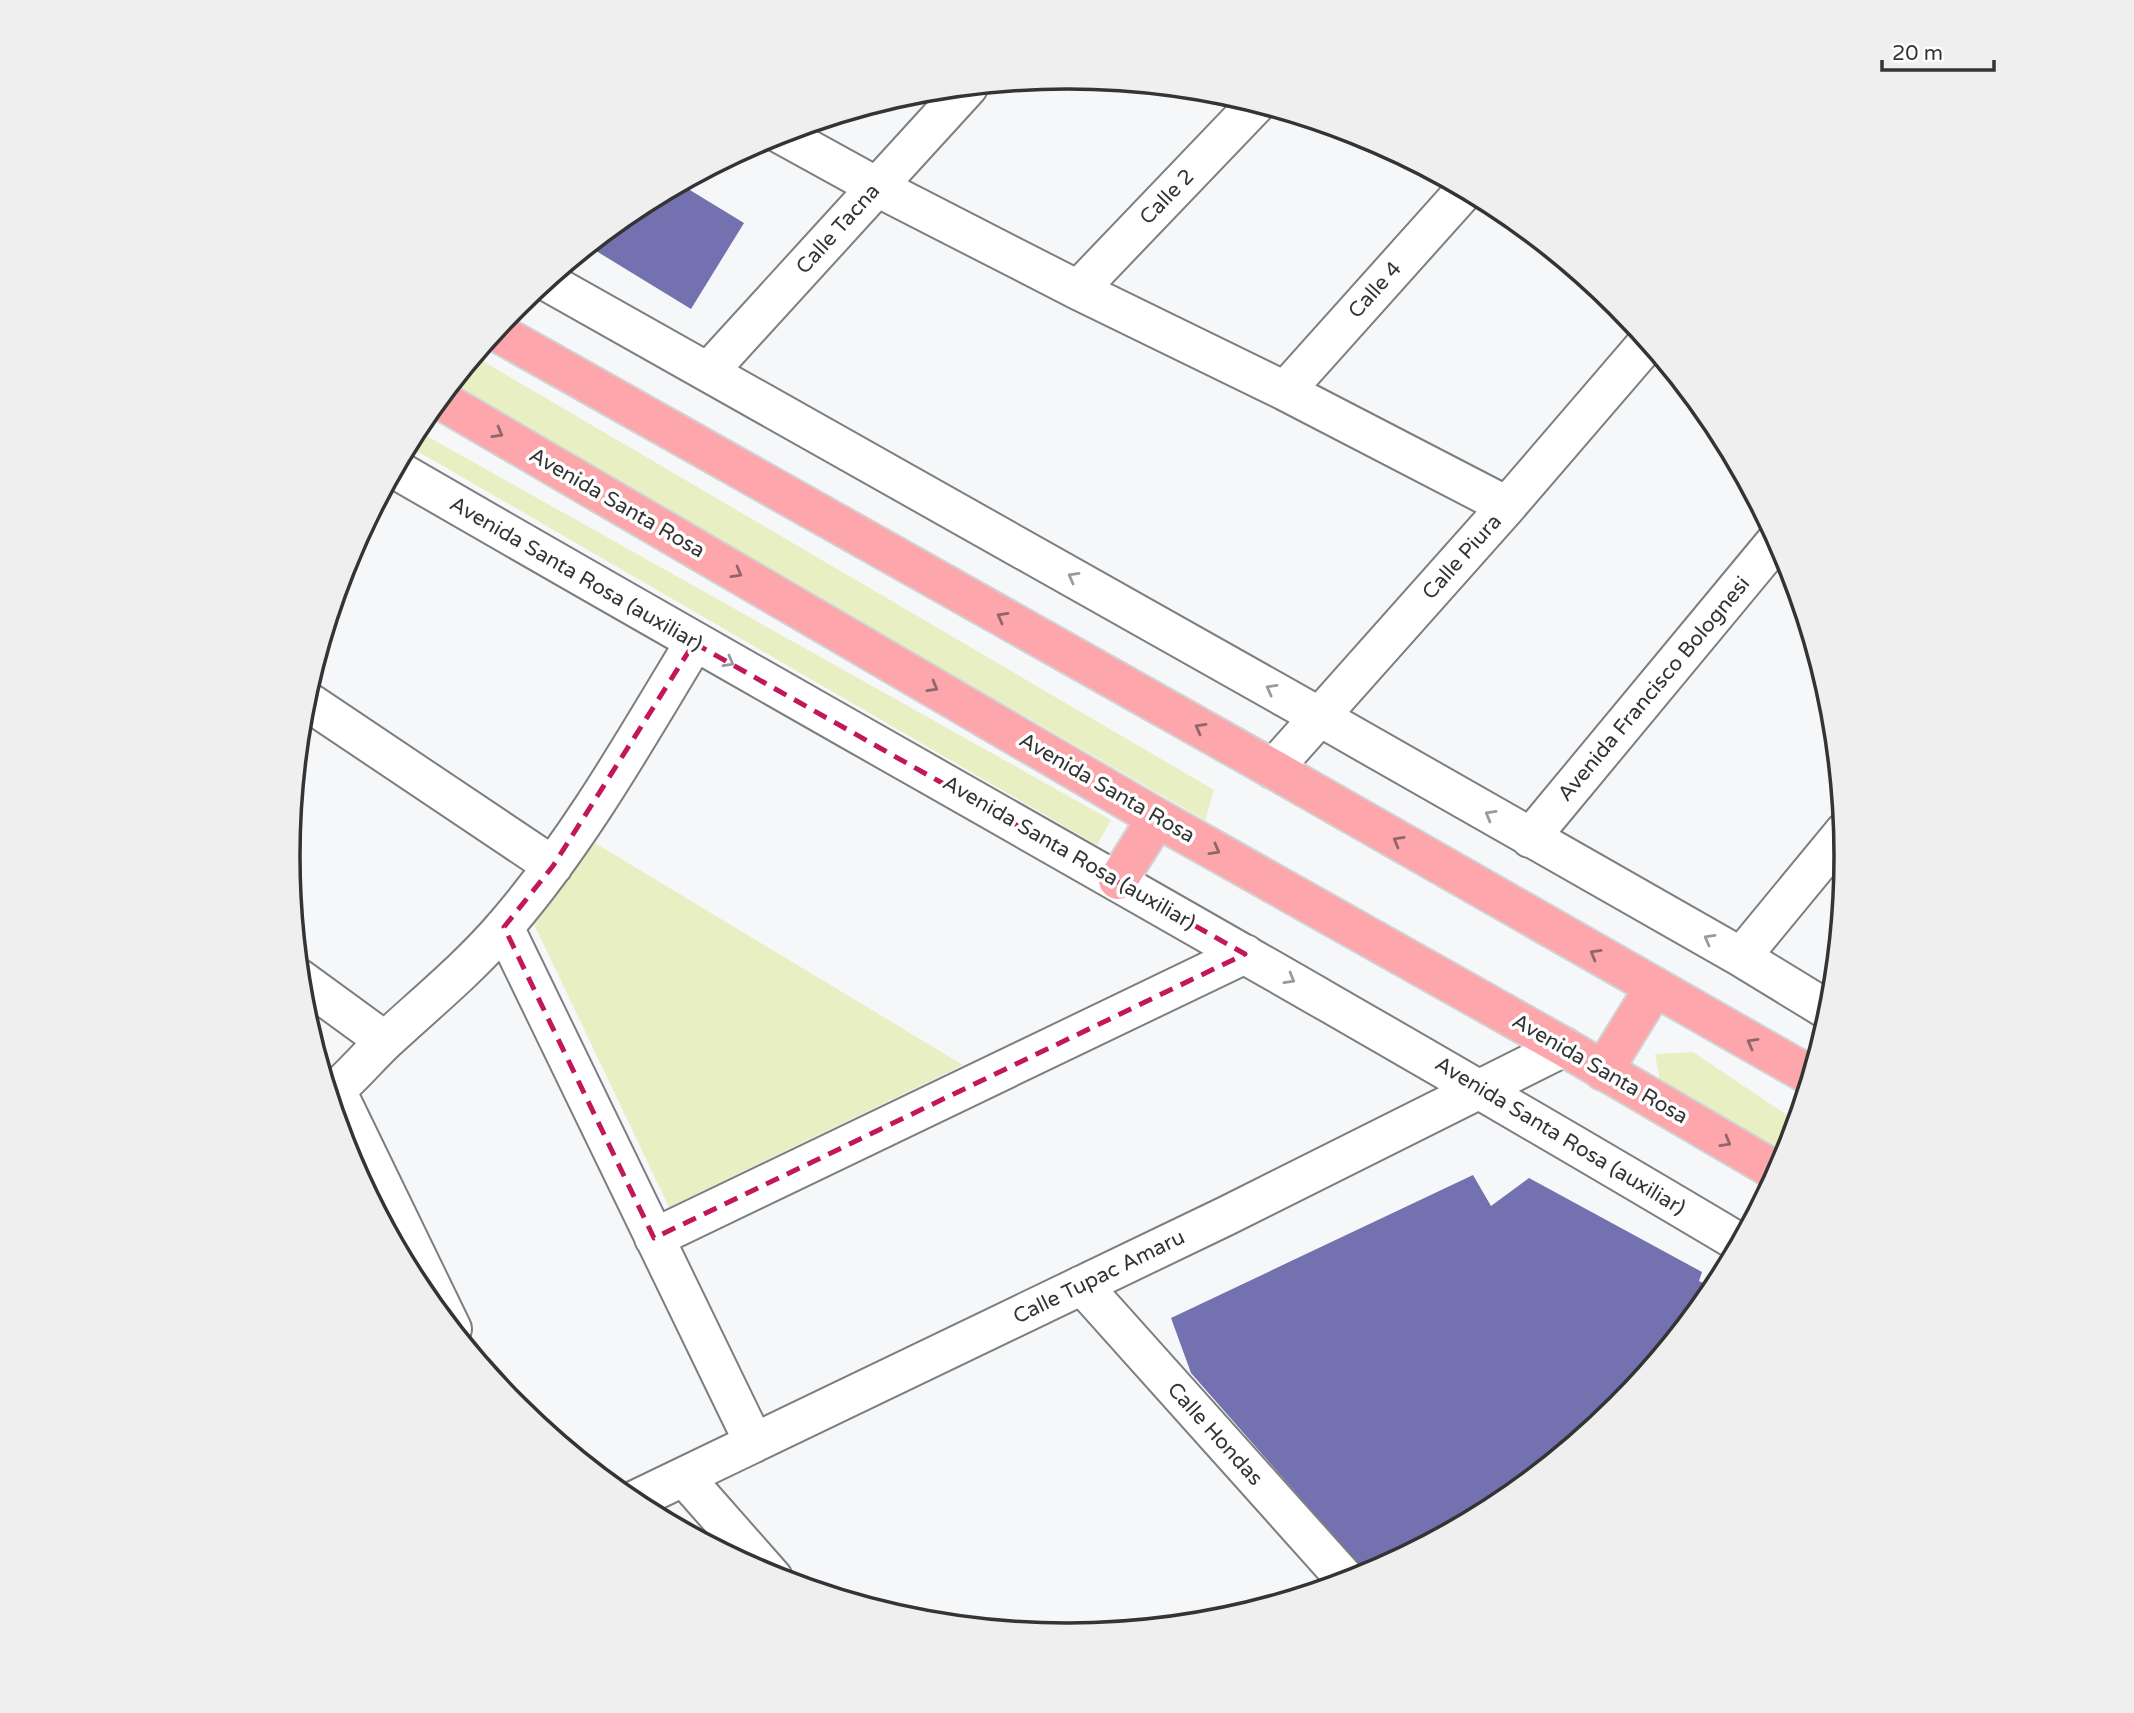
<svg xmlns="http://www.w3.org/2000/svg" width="2134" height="1713" viewBox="0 0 2134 1713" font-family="'Varela Round',sans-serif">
  <rect width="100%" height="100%" fill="#f6f7f8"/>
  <!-- green -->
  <path fill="#e8efc2" d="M 474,356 L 1214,790 L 1205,820 L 450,385 Z
    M 416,430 L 1111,820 L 1097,845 L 407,445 Z
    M 595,843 L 963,1065 L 669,1207 L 533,922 Z
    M 1693,1052 L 1797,1122 L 1788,1152 L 1661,1087 L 1655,1054 Z"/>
  <!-- building -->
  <path fill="#7371b0" d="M 680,184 L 744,223 L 691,309 L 588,246 L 634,208 Z
    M 1473,1175 L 1491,1206 L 1529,1178 L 1702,1272 L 1699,1281 L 1716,1289 L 1618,1408 L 1500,1505 L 1368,1575 L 1191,1373 L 1171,1318 Z"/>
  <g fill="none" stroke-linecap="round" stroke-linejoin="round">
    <defs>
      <path id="minor" d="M 779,133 L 877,187 L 1078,290 L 1285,391 L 1507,506
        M 546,281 L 1320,717 L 1741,957 L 1831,1012
        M 1078,290 L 1257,103
        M 708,372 L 968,87
        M 1285,391 L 1465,190
        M 395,469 C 842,728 1295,978 1740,1243
        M 304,699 L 553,866
        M 1273,769 L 1507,506 L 1648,342
        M 1530,838 L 1777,540
        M 504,927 L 754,1443
        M 1741,957 L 1844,832
        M 300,979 L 385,1041
        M 336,1090 L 452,1329
        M 329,1096 C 350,1079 367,1058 386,1040 C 426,1003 469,968 505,926 C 579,840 636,739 694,643
        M 654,1238 L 1245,954
        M 1082,1285 L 1348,1582
        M 684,1477 L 773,1578
        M 631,1502 L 1226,1216 L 1564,1047"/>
      <path id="major" d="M 495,331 L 1273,769 L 1811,1076
        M 439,399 L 1157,818 L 1564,1047 L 1778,1172
        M 1118,880 L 1157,818
        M 1603,1071 L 1654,988"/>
    </defs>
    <!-- minor casing -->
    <use href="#minor" stroke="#7d7e7f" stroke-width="42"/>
    <!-- major casing -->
    <use href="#major" stroke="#d2d2d3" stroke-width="42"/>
    <!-- minor -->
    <use href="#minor" stroke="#fff" stroke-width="38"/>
    <!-- major -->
    <use href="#major" stroke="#fda6ab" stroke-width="38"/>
  </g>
  <!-- one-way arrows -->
  <defs><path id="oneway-chevron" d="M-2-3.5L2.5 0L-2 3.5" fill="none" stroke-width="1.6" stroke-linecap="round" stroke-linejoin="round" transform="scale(1.75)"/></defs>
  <g stroke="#8e676a">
    <use href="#oneway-chevron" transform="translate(498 433) rotate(30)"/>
    <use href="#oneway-chevron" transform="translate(737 573) rotate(30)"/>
    <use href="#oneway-chevron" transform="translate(1002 617) rotate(-151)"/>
    <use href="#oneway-chevron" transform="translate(933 687) rotate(30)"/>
    <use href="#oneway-chevron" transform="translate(1200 728) rotate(-151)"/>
    <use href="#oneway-chevron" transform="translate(1398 841) rotate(-150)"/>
    <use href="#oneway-chevron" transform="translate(1215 850) rotate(29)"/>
    <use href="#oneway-chevron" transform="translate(1595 954) rotate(-150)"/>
    <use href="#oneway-chevron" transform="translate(1752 1043) rotate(-151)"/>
    <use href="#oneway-chevron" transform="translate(1726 1142) rotate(30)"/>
  </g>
  <g stroke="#9a9a9a">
    <use href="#oneway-chevron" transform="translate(1073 577) rotate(-151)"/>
    <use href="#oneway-chevron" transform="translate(729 662) rotate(29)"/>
    <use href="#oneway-chevron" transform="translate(1271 689) rotate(-151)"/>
    <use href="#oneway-chevron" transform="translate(1490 815) rotate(-150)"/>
    <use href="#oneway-chevron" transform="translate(1709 939) rotate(-151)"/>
    <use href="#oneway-chevron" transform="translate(1290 979) rotate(30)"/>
  </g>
  <!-- marked area -->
  <path fill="none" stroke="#c2185b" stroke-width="5" stroke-dasharray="14 9" stroke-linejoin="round" d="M 694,643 L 1245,954 L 654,1238 L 504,927 L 553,866 Z"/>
  <g text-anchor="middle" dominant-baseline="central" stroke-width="7" stroke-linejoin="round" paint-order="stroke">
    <!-- street labels -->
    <g font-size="21" fill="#343435" stroke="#fff">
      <text transform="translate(1167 197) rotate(-46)">Calle 2</text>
      <text transform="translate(838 229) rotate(-48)">Calle Tacna</text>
      <text transform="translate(1375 290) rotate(-48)">Calle 4</text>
      <text transform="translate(617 503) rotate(30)">Avenida Santa Rosa</text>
      <text transform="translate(1462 557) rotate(-48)">Calle Piura</text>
      <text transform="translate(576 574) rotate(30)">Avenida Santa Rosa (auxiliar)</text>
      <text transform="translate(1654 689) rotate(-50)">Avenida Francisco Bolognesi</text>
      <text transform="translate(1107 788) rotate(30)">Avenida Santa Rosa</text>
      <text transform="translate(1069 853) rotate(30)">Avenida Santa Rosa (auxiliar)</text>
      <text transform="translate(1600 1069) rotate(30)">Avenida Santa Rosa</text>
      <text transform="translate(1560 1136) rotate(31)">Avenida Santa Rosa (auxiliar)</text>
      <text transform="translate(1099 1277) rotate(-26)">Calle Tupac Amaru</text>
      <text transform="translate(1215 1434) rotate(48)">Calle Hondas</text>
    </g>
  </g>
  <!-- crop -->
  <path d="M0 0H2134V1713H0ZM300 856a767 767 0 1 1 1534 0a767 767 0 1 1-1534 0Z" fill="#efefef" fill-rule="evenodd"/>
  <path fill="none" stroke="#343435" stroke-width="3.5" d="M300 856a767 767 0 1 1 1534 0a767 767 0 1 1-1534 0Z"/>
  <!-- scale -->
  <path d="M1882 60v10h112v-10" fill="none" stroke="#343435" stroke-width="3.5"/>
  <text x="1892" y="60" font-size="21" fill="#343435" stroke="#ffffff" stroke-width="5" paint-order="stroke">20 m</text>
</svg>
